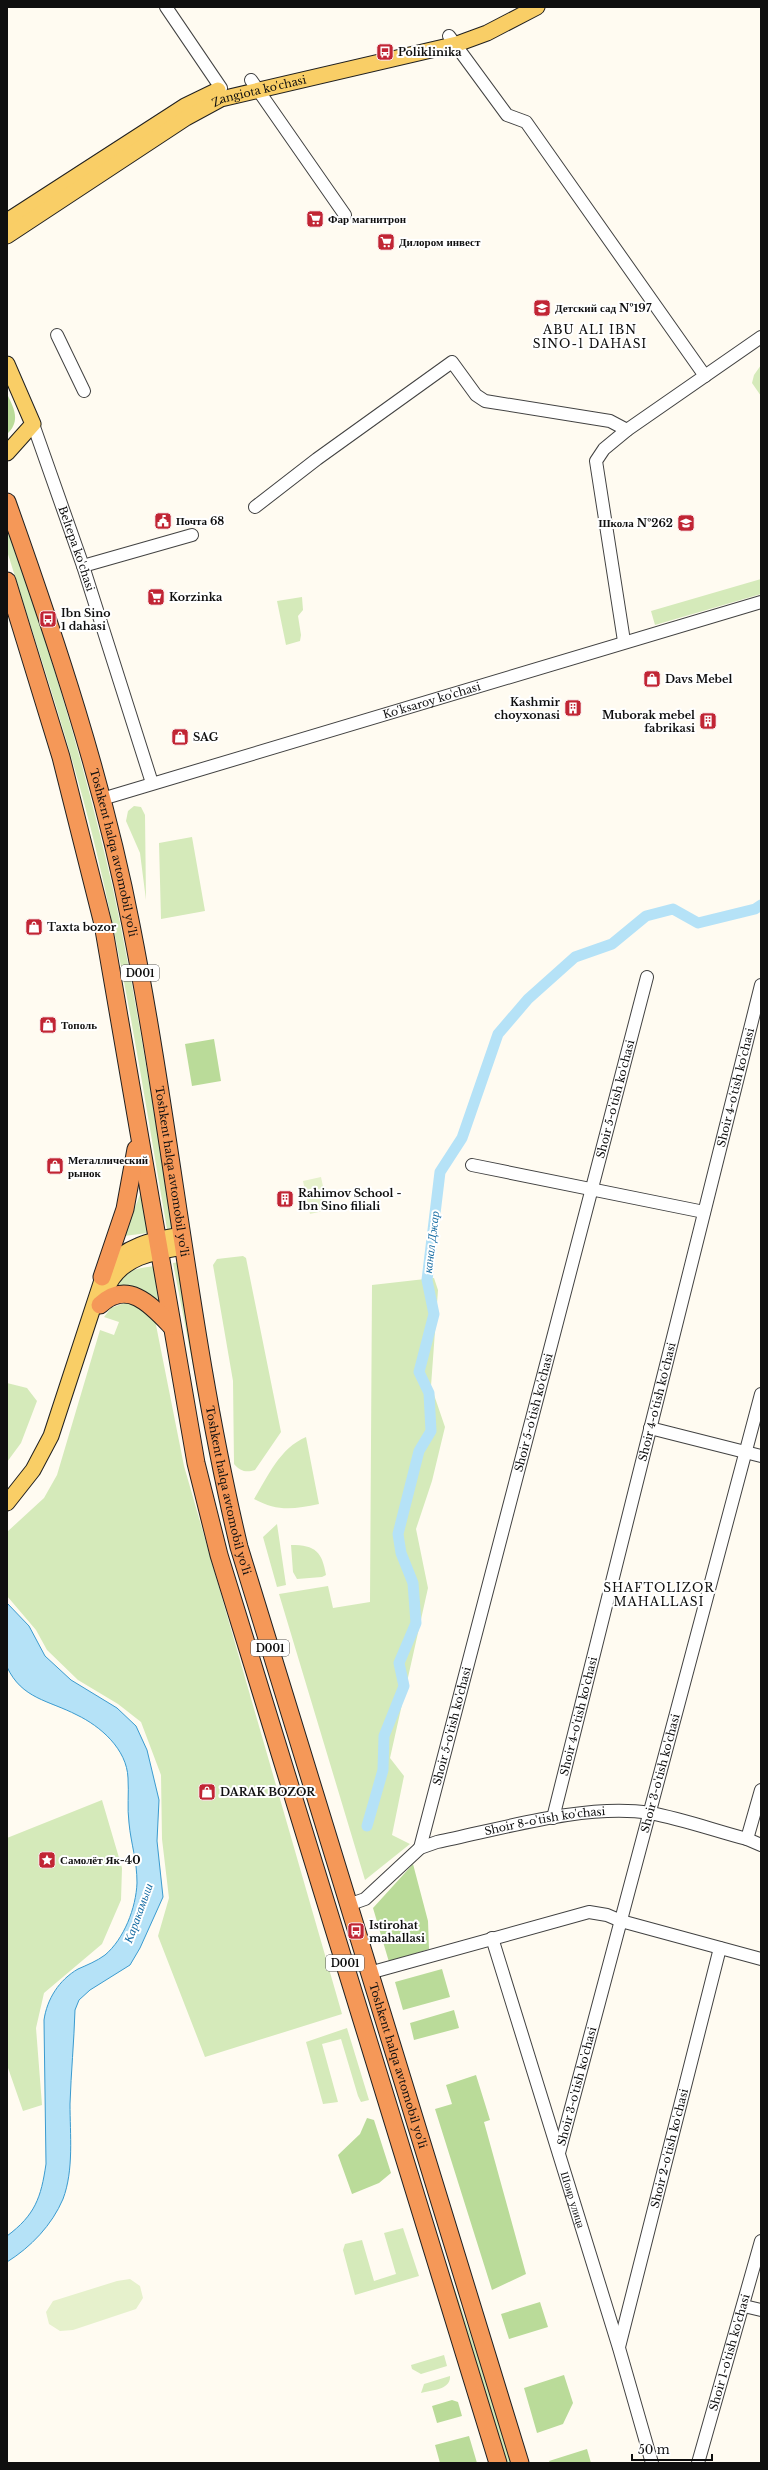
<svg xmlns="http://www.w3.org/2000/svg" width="768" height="2470" viewBox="0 0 768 2470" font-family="'Libre Baskerville',serif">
  <rect width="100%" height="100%" fill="#fffbf1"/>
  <!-- green -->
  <path fill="#d5eaba" d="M 761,365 L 761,396 L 752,383 L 754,375 Z
    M 7,528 C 49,645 85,767 113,889 C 137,1001 154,1115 173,1228 L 167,1229 C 145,1102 126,975 96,850 C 72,749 38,650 7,551 Z
    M 761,579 L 761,594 L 655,625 L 651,611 Z
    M 302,597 L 303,610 L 298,616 L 301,635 L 300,641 L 286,645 L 277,601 Z
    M 134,806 L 141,807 L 145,815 L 146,900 L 140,853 L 126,821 L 128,811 Z
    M 192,837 L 205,911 L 161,919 L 159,843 Z
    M 141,1192 L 148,1233 L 124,1236 Z
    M 243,1256 L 246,1258 L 281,1432 L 255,1470 C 246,1473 240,1471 234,1464 L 233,1381 L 213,1265 L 217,1259 Z
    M 179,1262 L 207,1438 L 173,1263 Z
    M 154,1266 L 158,1302 L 113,1288 C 118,1271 139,1268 154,1266 Z
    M 434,1278 L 438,1290 L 431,1386 L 445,1427 L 432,1481 L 416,1529 L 428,1588 L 390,1758 L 404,1776 L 392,1835 L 410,1844 L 365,1880 L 279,1594 L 328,1586 L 333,1608 L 370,1602 L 372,1285 Z
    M 127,1302 L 135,1304 L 155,1320 L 184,1466 L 342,2014 L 205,2057 L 158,1936 L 169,1898 L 162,1839 L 161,1775 L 141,1722 L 118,1704 L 78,1680 L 47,1650 L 36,1630 L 7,1596 L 7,1532 L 44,1498 L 57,1475 L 100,1330 L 114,1335 L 119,1322 L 104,1317 L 111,1308 Z
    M 7,1383 L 27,1388 L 37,1401 L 21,1443 L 7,1462 Z
    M 306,1437 L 319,1504 C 294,1509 278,1512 254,1499 C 268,1476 280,1448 306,1437 Z
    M 277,1524 L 286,1585 L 277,1587 L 263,1537 Z
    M 291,1545 C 316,1545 322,1552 326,1575 L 322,1577 L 297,1579 L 293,1572 Z
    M 102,1800 L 122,1868 L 121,1900 L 102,1944 L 44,1993 L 36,2028 L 42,2105 L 23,2111 L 7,2065 L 7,1838 Z
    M 347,2028 L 369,2100 L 361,2102 L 358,2096 L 341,2039 L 322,2044 L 338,2102 L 323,2104 L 306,2042 Z
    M 403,2228 L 419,2276 L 355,2295 L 343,2250 L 345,2244 L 362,2240 L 374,2281 L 396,2274 L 384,2233 Z
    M 440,2246 L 487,2383 L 512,2463 L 505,2463 Z
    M 444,2355 L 447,2366 L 421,2374 L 412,2369 L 411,2365 Z
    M 450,2376 C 451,2390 432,2390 421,2393 L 424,2384 Z"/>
  <!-- forest -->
  <path fill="#badb99" d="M 7,394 C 14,408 21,421 7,434 Z
    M 214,1039 L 221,1081 L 192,1086 L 185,1044 Z
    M 413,1864 L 428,1921 L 429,1949 L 389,1962 L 373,1908 Z
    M 442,1969 L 450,1997 L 403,2010 L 395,1982 Z
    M 454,2010 L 459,2028 L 414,2040 L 410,2023 Z
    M 476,2075 L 490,2120 L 484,2122 L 526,2274 L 492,2290 L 435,2109 L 452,2104 L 446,2085 Z
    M 367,2118 L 374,2120 L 391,2173 L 379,2183 L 352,2194 L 338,2155 L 360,2134 Z
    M 540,2302 L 548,2327 L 509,2339 L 501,2314 Z
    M 564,2375 L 573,2403 L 563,2424 L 537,2433 L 524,2388 Z
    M 452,2400 L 458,2402 L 462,2416 L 437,2423 L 432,2406 Z
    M 469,2436 L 477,2463 L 440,2463 L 435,2445 Z
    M 587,2449 L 591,2463 L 550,2463 L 549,2461 Z"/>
  <!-- pitch -->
  <path fill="#e6f1cc" d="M 321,1177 L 328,1210 L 310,1214 L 303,1181 Z
    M 130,2279 L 140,2286 L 143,2298 L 136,2309 L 73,2330 L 60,2331 L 49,2324 L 46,2312 L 53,2301 L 117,2281 Z"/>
  <!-- water -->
  <path fill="#b5e2f7" stroke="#3b9bcf" d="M 7,1603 L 29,1626 L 45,1656 L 71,1680 L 117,1708 L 136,1726 L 147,1750 L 159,1800 L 157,1841 L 163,1897 L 140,1948 L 130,1965 L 90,1990 L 79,2000 L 75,2010 C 74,2042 71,2073 70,2104 C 70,2134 74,2170 63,2199 C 52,2225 31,2247 7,2262 L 7,2236 C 35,2215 41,2198 46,2164 L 44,2020 C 47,1999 59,1980 78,1969 C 87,1965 97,1961 105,1955 C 124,1939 136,1908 137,1883 C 137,1860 131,1844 129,1823 C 127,1808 129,1793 128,1778 C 127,1749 100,1726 77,1715 C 48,1700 22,1699 7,1667 C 4,1659 7,1615 7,1603 Z"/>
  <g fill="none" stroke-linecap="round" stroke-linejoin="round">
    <!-- canal -->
    <path stroke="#b5e2f7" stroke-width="11" d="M 367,1826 L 383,1770 L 384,1736 L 404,1686 L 399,1663 L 416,1623 L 413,1583 L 401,1553 L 398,1534 L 419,1451 L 431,1431 L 429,1393 L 419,1372 L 434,1314 L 427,1280 L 440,1172 L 462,1138 L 498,1034 L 528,999 L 575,957 L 612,944 L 646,916 L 673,909 L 698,923 L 755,909 L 761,905"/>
    <defs>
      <g id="minor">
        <path d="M 166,7 L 221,88"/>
        <path d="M 449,36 L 507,115 L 526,122 L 705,376"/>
        <path d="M 251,80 L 345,215"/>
        <path d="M 57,335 L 84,391"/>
        <path id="s1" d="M 33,424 L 83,566 L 152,783"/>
        <path d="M 255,507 L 317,459 L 452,362 L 476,395 L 485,401 L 610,421 L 627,430 L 761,337"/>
        <path d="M 83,566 L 192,535"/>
        <path d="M 624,641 L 596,461 L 604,449 L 627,430"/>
        <path id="s2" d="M 102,799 L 761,602"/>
        <path d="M 472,1165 L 704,1212"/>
        <path d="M 650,1428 L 761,1456"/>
        <path id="s3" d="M 553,1818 L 761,985"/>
        <path d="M 747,1839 L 761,1790"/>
        <path id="s4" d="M 420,1848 L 647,977"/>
        <path id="s5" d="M 348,1905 L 365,1899 L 420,1848 L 437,1842 C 501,1829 586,1803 650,1813 C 683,1819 716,1831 747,1839 L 761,1845"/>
        <path id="s6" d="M 492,1938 L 619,2348 L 652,2463"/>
        <path d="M 369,1973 L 589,1912 L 607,1915 L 621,1921 L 761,1959"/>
        <path id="s7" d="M 559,2153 L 761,1394"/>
        <path d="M 744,2306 L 761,2310"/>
        <path id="s8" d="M 619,2347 L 720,1948"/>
        <path id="s9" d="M 698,2463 L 761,2241"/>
      </g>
      <g id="major">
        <path d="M 7,221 L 185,106 L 218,90"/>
        <path id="s10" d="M 7,236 L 186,118 L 221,99 L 457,44 L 487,33 L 537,7"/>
        <path d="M 7,364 L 33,424 L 7,453"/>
        <path d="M 109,1284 C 124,1256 155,1252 183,1247"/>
        <path d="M 7,1503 L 33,1470 L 51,1436 L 105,1271 C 124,1245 152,1240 182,1235"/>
      </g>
      <g id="highway">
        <path id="s11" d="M 7,502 C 56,640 103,781 131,925 C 172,1132 190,1342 239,1547 L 520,2463"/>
        <path d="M 7,581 L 61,757 L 103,924 L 196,1463 L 219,1555 L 498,2463"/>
        <path d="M 102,1277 L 125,1209 L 136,1149"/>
        <path d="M 100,1305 C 128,1279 151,1305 171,1326"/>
      </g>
    </defs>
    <!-- minor casing -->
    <use href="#minor" stroke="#424242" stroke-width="14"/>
    <!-- major casing -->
    <use href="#major" stroke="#202020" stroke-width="17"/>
    <!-- highway casing -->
    <use href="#highway" stroke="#202020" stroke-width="19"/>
    <!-- minor -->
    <use href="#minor" stroke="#fff" stroke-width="12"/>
    <!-- major -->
    <use href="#major" stroke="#f9ce66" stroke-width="15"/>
    <!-- highway -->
    <use href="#highway" stroke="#f59858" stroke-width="17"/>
  </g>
  <!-- icons -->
  <defs>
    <symbol id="bus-square" viewBox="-11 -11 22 22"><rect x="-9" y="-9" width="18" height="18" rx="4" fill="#c12534" stroke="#fff"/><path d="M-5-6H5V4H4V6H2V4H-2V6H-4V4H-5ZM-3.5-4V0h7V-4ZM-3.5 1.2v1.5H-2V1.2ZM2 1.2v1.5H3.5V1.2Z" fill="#fff"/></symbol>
    <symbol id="supermarket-square" viewBox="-11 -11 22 22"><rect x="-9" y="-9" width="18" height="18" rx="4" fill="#c12534" stroke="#fff"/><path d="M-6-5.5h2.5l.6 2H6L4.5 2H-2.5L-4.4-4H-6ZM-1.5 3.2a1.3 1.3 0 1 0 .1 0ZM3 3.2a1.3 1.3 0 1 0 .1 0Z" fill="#fff"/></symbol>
    <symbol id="school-square" viewBox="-11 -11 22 22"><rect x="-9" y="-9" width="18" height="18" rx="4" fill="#c12534" stroke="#fff"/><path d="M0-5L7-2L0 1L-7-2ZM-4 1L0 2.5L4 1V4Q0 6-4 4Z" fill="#fff"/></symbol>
    <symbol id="civic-square" viewBox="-11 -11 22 22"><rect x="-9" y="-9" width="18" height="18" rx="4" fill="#c12534" stroke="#fff"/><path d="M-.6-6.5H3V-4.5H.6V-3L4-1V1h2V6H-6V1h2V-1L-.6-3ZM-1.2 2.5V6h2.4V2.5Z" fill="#fff"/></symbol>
    <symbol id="shop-square" viewBox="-11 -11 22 22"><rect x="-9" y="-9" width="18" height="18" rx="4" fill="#c12534" stroke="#fff"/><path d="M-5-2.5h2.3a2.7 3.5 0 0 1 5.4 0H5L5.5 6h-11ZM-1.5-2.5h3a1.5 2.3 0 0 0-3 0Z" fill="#fff"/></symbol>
    <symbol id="building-square" viewBox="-11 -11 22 22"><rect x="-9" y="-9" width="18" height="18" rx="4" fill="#c12534" stroke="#fff"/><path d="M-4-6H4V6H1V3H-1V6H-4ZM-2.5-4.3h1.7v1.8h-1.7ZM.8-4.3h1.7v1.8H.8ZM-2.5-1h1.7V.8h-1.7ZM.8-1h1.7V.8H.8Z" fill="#fff"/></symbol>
    <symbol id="sight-square" viewBox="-11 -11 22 22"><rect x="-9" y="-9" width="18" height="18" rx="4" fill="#c12534" stroke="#fff"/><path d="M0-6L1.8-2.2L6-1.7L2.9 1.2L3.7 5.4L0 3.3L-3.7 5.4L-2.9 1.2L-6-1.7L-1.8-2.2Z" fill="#fff"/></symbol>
  </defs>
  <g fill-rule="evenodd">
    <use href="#bus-square" x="375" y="42" width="20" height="20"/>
    <use href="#supermarket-square" x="305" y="209" width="20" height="20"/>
    <use href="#supermarket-square" x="376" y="232" width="20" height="20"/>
    <use href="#school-square" x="532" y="298" width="20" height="20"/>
    <use href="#civic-square" x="153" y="511" width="20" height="20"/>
    <use href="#school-square" x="676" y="513" width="20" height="20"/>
    <use href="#supermarket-square" x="146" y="587" width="20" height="20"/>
    <use href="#bus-square" x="38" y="609" width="20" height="20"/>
    <use href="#shop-square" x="642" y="669" width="20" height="20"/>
    <use href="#building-square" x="563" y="698" width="20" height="20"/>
    <use href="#building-square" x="698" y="711" width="20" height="20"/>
    <use href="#shop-square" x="170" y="727" width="20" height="20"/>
    <use href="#shop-square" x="24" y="917" width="20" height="20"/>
    <use href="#shop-square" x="38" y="1015" width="20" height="20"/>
    <use href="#shop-square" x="45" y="1156" width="20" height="20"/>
    <use href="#building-square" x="275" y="1189" width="20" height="20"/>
    <use href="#shop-square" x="197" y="1782" width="20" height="20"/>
    <use href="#sight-square" x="37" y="1850" width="20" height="20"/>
    <use href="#bus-square" x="346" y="1921" width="20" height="20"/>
  </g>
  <g text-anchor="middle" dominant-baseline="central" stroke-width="4" stroke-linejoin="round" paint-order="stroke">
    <!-- shield labels -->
    <g fill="#fff" stroke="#575757" stroke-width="1">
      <rect x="121" y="965" width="38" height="16" rx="3"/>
      <rect x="251" y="1640" width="38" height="16" rx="3"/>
      <rect x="326" y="1955" width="38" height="16" rx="3"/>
    </g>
    <g font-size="10" font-weight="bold" fill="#0f0f0f">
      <text x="140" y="973">D001</text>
      <text x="270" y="1648">D001</text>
      <text x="345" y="1963">D001</text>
    </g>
    <!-- poi labels -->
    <g font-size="11" font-weight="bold" fill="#0f0f0f" stroke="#fff" text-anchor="start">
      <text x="398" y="52">Poliklinika</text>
      <text x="328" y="219">Фар магнитрон</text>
      <text x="399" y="242">Дилором инвест</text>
      <text x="555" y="308">Детский сад №197</text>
      <text x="176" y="521">Почта 68</text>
      <text x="673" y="523" text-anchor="end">Школа №262</text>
      <text x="169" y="597">Korzinka</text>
      <text x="61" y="613">Ibn Sino<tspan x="61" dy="13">1 dahasi</tspan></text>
      <text x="665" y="679">Davs Mebel</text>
      <text x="560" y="702" text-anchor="end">Kashmir<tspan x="560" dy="13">choyxonasi</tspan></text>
      <text x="695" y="715" text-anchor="end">Muborak mebel<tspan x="695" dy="13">fabrikasi</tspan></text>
      <text x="193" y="737">SAG</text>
      <text x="47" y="927">Taxta bozor</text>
      <text x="61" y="1025">Тополь</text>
      <text x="68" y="1160">Металлический<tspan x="68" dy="13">рынок</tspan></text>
      <text x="298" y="1193">Rahimov School -<tspan x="298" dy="13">Ibn Sino filiali</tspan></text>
      <text x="220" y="1792">DARAK BOZOR</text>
      <text x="60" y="1860">Самолёт Як-40</text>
      <text x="369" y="1925">Istirohat<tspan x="369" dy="13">mahallasi</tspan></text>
    </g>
    <!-- street labels -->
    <g font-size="11" fill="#0f0f0f" stroke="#fff">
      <text stroke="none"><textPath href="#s10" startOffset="293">Zangiota ko'chasi</textPath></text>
      <text stroke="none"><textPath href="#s1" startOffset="132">Beltepa ko'chasi</textPath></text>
      <text stroke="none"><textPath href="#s2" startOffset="344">Ko'ksaroy ko'chasi</textPath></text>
      <text stroke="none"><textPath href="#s11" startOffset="367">Toshkent halqa avtomobil yo'li</textPath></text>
      <text stroke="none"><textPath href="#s3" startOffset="753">Shoir 4-o'tish ko'chasi</textPath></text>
      <text stroke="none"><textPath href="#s4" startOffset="774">Shoir 5-o'tish ko'chasi</textPath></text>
      <text stroke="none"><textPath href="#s11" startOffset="691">Toshkent halqa avtomobil yo'li</textPath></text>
      <text stroke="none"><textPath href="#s3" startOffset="429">Shoir 4-o'tish ko'chasi</textPath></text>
      <text stroke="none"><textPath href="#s4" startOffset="450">Shoir 5-o'tish ko'chasi</textPath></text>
      <text stroke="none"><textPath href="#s11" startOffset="1015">Toshkent halqa avtomobil yo'li</textPath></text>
      <text stroke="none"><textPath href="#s3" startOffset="105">Shoir 4-o'tish ko'chasi</textPath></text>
      <text stroke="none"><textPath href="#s4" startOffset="126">Shoir 5-o'tish ko'chasi</textPath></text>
      <text stroke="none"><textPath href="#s7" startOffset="393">Shoir 3-o'tish ko'chasi</textPath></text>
      <text stroke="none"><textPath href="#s5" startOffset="221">Shoir 8-o'tish ko'chasi</textPath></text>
      <text stroke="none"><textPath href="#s11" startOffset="1615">Toshkent halqa avtomobil yo'li</textPath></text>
      <text stroke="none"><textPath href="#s7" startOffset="69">Shoir 3-o'tish ko'chasi</textPath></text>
      <text stroke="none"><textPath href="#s8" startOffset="205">Shoir 2-o'tish ko'chasi</textPath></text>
      <text stroke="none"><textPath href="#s6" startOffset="274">Шоир улица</textPath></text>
      <text stroke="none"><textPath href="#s9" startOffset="115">Shoir 1-o'tish ko'chasi</textPath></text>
    </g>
    <!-- neighbourhood labels -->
    <g font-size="12" letter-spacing="1" fill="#0f0f0f" stroke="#fff">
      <text x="590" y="329">ABU ALI IBN<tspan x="590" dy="14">SINO-1 DAHASI</tspan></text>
      <text x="659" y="1587">SHAFTOLIZOR<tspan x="659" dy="14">MAHALLASI</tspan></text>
    </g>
    <!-- water labels -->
    <g font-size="12" font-style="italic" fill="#166ca3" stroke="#fff">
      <text transform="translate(431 1242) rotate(-83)">канал Джар</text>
      <text transform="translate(138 1913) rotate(-70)">Каракамыш</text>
    </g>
  </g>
  <!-- border -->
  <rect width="768" height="2470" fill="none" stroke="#0f0f0f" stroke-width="16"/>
  <!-- scale -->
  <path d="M632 2454v6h80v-6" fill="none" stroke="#0f0f0f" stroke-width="2"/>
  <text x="638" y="2454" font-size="12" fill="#0f0f0f" stroke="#ffffff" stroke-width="3" paint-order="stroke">50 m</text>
</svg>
